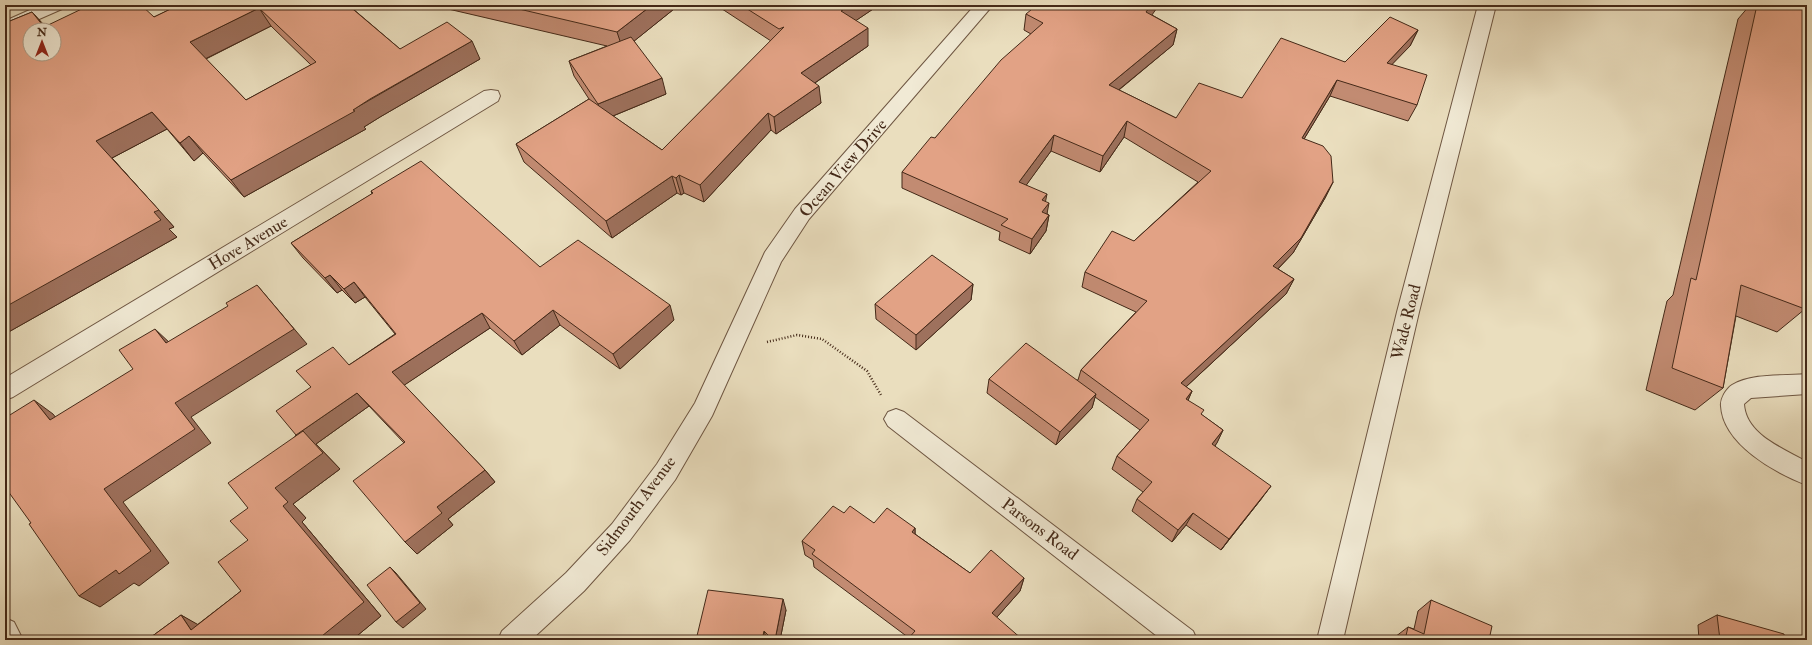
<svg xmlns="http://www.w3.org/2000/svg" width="1812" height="645" viewBox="0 0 1812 645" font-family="'IM FELL Double Pica',serif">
  <rect width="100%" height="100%" fill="#eadebe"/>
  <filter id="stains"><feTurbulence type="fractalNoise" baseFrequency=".005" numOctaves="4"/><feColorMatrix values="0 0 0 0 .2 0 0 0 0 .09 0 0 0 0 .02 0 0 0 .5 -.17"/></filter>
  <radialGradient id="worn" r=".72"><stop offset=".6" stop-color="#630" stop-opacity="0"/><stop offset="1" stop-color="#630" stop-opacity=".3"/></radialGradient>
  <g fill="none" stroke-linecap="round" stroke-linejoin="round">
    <defs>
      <path id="minor" d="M 41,5 L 65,5 L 62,9 L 5,34 L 5,21 Z
        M 975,5 L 993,5 L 809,219 L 781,262 L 712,416 L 675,480 L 630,540 L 584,591 L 531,640 L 498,640 L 502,631 L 566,573 L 612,524 L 657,464 L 695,403 L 765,252 L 795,209 Z
        M 1478,5 L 1496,5 L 1419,312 L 1343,640 L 1317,640 L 1397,312 Z
        M 491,90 L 498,91 L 500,96 L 498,101 L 13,397 L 5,400 L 5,378 L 484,91 Z
        M 1807,374 L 1807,394 L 1751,398 L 1744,404 C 1746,435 1783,448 1807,462 L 1807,485 C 1775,473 1723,444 1721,406 C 1720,399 1726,389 1732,385 C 1751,373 1784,376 1807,374 Z
        M 896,409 L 904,412 L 1193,631 L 1197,640 L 1162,640 L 888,426 L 884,419 L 888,412 Z
        M 5,618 L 14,622 L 23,640 L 5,640 Z"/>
    </defs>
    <!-- minor casing -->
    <use href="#minor" stroke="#6e5642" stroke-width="2"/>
    <!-- path -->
    <path stroke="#442918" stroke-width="2.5" stroke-dasharray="1 2" stroke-linecap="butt" d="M 767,342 L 797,335 L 822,339 L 867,371 L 881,395"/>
    <!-- minor -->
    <use href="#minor" fill="#f1ead5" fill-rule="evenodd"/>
  </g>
  <!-- wall -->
  <path fill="#c28b72" stroke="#442918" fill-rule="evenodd" d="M 179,5 L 352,8 L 400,49 L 480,59 L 380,117 L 364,127 L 366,129 L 244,197 L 203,153 L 194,161 L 167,129 L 112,158 L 174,227 L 169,229 L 177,237 L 5,334 L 5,23 L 32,12 L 45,26 L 154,17 ZM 271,26 L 311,65 L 246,100 L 206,59 Z
    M 431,5 L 679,5 L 634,41 L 666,94 L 613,116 L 662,150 L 771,41 L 716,5 L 879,5 L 855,21 L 868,46 L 815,83 L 821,103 L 776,134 L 771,130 L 704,202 L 684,193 L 681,195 L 677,193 L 612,238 L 524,162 L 516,144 L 589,99 L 574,76 L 569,61 L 607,46 Z
    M 1750,5 L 1799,5 L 1805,309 L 1777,332 L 1736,316 L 1723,388 L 1695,410 L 1646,390 L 1667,301 L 1673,295 L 1738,19 Z
    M 1026,14 L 1152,15 L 1177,29 L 1173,45 L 1119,90 L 1176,118 L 1242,98 L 1345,62 L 1418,30 L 1410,46 L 1392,64 L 1417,105 L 1408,121 L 1330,96 L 1304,139 L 1333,182 L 1325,198 L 1293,253 L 1278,269 L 1294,279 L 1286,294 L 1186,387 L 1192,391 L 1188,400 L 1202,415 L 1223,430 L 1215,446 L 1262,498 L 1221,550 L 1186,525 L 1172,542 L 1132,511 L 1137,499 L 1143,492 L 1112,469 L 1117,456 L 1140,430 L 1095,397 L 1092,408 L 1056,445 L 987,393 L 989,379 L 1078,380 L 1081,370 L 1136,312 L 1082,287 L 1085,272 L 1134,241 L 1198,182 L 1124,137 L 1100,172 L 1051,151 L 1026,185 L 1046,202 L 1047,214 L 1049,215 L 1046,231 L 1030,254 L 999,240 L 1000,232 L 902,188 L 902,172 L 935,138 L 1031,34 L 1024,30 Z
    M 371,191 L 540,267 L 674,320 L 620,369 L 560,325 L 522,355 L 490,328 L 404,385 L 485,470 L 495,482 L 448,519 L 453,525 L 417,554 L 405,542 L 404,443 L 369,406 L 316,444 L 340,469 L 293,504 L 306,518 L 302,522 L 381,616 L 352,640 L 147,640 L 181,615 L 197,625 L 241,591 L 248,540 L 248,508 L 296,435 L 349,365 L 395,334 L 365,297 L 355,303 L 342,290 L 337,293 L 303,258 L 291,243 L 372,194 Z
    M 973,284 L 971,300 L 916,350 L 876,319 L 875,304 Z
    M 844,513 L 874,523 L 915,528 L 915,534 L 970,573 L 1024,578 L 1020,591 L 997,617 L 909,638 L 814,567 L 813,560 L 805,555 L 802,541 Z
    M 1431,600 L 1489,640 L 1394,640 L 1395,637 L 1408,627 L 1414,629 L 1418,611 Z
    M 786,610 L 780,640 L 696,640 Z
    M 1717,615 L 1785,640 L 1699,640 L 1698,625 Z"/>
  <!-- shaded-wall -->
  <path fill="#9e715d" stroke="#442918" d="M 341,5 L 357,5 L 344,12 Z
    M 652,5 L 679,5 L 623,50 L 617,32 Z
    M 850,5 L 879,5 L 842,30 L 841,11 Z
    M 1151,5 L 1159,5 L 1142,29 L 1146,12 Z
    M 259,8 L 271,26 L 203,60 L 190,42 Z
    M 32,12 L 48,30 L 46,30 Z
    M 868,28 L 868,46 L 803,91 L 801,73 Z
    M 1177,29 L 1173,45 L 1105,101 L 1109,85 Z
    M 1418,30 L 1410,46 L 1378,79 L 1387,63 Z
    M 472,41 L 480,59 L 380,117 L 364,127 L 366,129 L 244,197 L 231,180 Z
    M 662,78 L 666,94 L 603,120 L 598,104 Z
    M 1337,80 L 1330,96 L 1295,154 L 1302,138 Z
    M 819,86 L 821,103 L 776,134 L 774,117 Z
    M 152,112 L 167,129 L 112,158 L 174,227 L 169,229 L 177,237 L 5,334 L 5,307 L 96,141 Z
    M 768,113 L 771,130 L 704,202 L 700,185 Z
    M 1127,121 L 1124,137 L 1100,172 L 1103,156 Z
    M 1054,135 L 1051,151 L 1017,198 L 1019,182 Z
    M 189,136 L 203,153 L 194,161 L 180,143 Z
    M 679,175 L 684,193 L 681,195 L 676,178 Z
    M 672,176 L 677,193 L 612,238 L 606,221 Z
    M 1333,182 L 1325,198 L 1293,253 L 1266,281 L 1273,266 Z
    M 1047,194 L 1044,209 L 1049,203 L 1046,219 L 1040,228 L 1042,200 Z
    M 1049,215 L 1046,231 L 1030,254 L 1032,239 Z
    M 330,275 L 342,290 L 337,293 L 325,278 Z
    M 1294,279 L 1286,294 L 1175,397 L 1181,383 Z
    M 354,282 L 365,297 L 355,303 L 344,289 Z
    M 973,284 L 971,300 L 916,350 L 916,335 Z
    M 257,285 L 307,344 L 191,417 L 211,443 L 123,502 L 169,563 L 139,586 L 134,583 L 100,607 L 79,596 L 104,489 L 175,403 Z
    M 670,305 L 674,320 L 620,369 L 613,354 Z
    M 553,310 L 560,325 L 522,355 L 514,341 Z
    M 482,313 L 490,328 L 403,386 L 392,372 Z
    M 155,329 L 171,344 L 166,343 Z
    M 1192,391 L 1186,405 L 1186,399 Z
    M 357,393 L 369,406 L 316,444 L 340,469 L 293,504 L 306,518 L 302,522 L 381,616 L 352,640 L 317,640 L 283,506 L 275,488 L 296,435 Z
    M 1096,394 L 1092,408 L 1056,445 L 1060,432 Z
    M 34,400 L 53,414 L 69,434 L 50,420 Z
    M 1223,430 L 1217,443 L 1206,457 L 1212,444 Z
    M 485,470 L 495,482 L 448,519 L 453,525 L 417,554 L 405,542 L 437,507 Z
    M 1271,486 L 1262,498 L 1221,550 L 1229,539 Z
    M 1193,513 L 1186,525 L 1172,542 L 1178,530 Z
    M 915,528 L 915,542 L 912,532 Z
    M 390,567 L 396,573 L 426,609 L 403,628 L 396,622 Z
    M 1024,578 L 1020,591 L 990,625 L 992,613 Z
    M 783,599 L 786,610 L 780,640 L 775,640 Z
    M 181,615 L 204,628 L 191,630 Z
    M 764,631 L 767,640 L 762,640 Z"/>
  <!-- building -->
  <path fill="#e2a285" stroke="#442918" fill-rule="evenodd" d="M 90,5 L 141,5 L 154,17 L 179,5 L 348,5 L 400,49 L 447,22 L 472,41 L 370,99 L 353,110 L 355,111 L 231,180 L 189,136 L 180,143 L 152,112 L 96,141 L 159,210 L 154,212 L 161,220 L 5,307 L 5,23 L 32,12 L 44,27 ZM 259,8 L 316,62 L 246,100 L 190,42 ZM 30,30 L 54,30 L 54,54 L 30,54 Z
    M 502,5 L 652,5 L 617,32 Z
    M 741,5 L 850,5 L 841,11 L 868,28 L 801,73 L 819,86 L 774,117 L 768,113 L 700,185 L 679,175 L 676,178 L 672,176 L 606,221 L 516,144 L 589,99 L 662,150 L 784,27 L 779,29 Z
    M 1037,5 L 1151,5 L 1146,12 L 1177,29 L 1109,85 L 1176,118 L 1199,83 L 1242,98 L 1281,38 L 1345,62 L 1390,17 L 1418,30 L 1387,63 L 1427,75 L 1417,105 L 1337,80 L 1302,138 L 1323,146 L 1331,156 L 1333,182 L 1301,238 L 1273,266 L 1294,279 L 1181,383 L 1192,391 L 1186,399 L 1204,410 L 1201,414 L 1223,430 L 1212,444 L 1271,486 L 1229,539 L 1193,513 L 1178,530 L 1137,499 L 1152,482 L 1117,456 L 1149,420 L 1081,370 L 1147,301 L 1085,272 L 1112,231 L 1134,241 L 1211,171 L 1127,121 L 1103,156 L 1054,135 L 1019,182 L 1047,194 L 1042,200 L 1049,203 L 1042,212 L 1049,215 L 1032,239 L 1001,225 L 1008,219 L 902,172 L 931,137 L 935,138 L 1001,60 L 1043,23 L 1026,14 Z
    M 1757,5 L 1799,5 L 1807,7 L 1807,296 L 1805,309 L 1741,285 L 1723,388 L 1672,368 L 1691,278 L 1696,280 Z
    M 631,37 L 662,78 L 598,104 L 569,61 Z
    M 421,161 L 540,267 L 578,240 L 670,305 L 613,354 L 553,310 L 514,341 L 482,313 L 392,372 L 485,470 L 437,507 L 442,513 L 405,542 L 353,481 L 405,442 L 357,393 L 296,435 L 276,411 L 311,387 L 296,371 L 333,347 L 349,365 L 396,334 L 354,282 L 344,289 L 330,275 L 325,278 L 291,243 L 373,193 L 371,191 Z
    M 932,255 L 973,284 L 916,335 L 875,304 Z
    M 257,285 L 294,329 L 175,403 L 195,429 L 104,489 L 151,551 L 119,574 L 116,570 L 79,596 L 29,524 L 31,523 L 5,487 L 5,418 L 34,400 L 50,420 L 133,369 L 119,350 L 155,329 L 166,343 L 228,306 L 226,303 Z
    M 1026,343 L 1096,394 L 1060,432 L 989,379 Z
    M 303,431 L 323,453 L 275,488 L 288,502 L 283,506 L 364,602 L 317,640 L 147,640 L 181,615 L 191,630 L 241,591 L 218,562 L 248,540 L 230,521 L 248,508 L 228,483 Z
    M 833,506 L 844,513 L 850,506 L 874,523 L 887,508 L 915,528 L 912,532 L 970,573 L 991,550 L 1024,578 L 992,613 L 1023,640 L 907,640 L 915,631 L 812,554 L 815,550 L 802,541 Z
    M 390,567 L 420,603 L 396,622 L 367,585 Z
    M 708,590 L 783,599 L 775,640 L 773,640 L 764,631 L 762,640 L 696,640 Z
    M 1431,600 L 1492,626 L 1489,640 L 1405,640 L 1408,627 L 1424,634 Z
    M 1717,615 L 1784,634 L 1785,640 L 1720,640 Z
    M 1077,637 L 1080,640 L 1075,640 Z"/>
  <g text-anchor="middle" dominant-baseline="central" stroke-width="3" stroke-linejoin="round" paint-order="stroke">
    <!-- street labels -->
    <g font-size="17" fill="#442918" stroke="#f1ead5">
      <text transform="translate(843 168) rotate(-49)">Ocean View Drive</text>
      <text transform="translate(248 243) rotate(-31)">Hove Avenue</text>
      <text transform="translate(1406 322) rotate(-76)">Wade Road</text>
      <text transform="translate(636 506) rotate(-53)">Sidmouth Avenue</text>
      <text transform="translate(1040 529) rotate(37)">Parsons Road</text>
    </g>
  </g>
  <!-- margin -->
  <rect width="1812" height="645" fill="none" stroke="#eadebe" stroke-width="20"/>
  <rect x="6" y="6" width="1800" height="633" fill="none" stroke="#442918" stroke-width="2"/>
  <rect x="10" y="10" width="1792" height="625" fill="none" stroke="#442918"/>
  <!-- north arrow -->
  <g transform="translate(42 42)"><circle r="19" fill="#f1ead5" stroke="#ac9d89"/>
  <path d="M0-3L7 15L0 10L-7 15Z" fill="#8f2418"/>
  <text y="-6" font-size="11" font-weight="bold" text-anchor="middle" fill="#442918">N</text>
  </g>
  <rect width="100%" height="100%" filter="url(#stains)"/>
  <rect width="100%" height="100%" fill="url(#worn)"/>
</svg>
